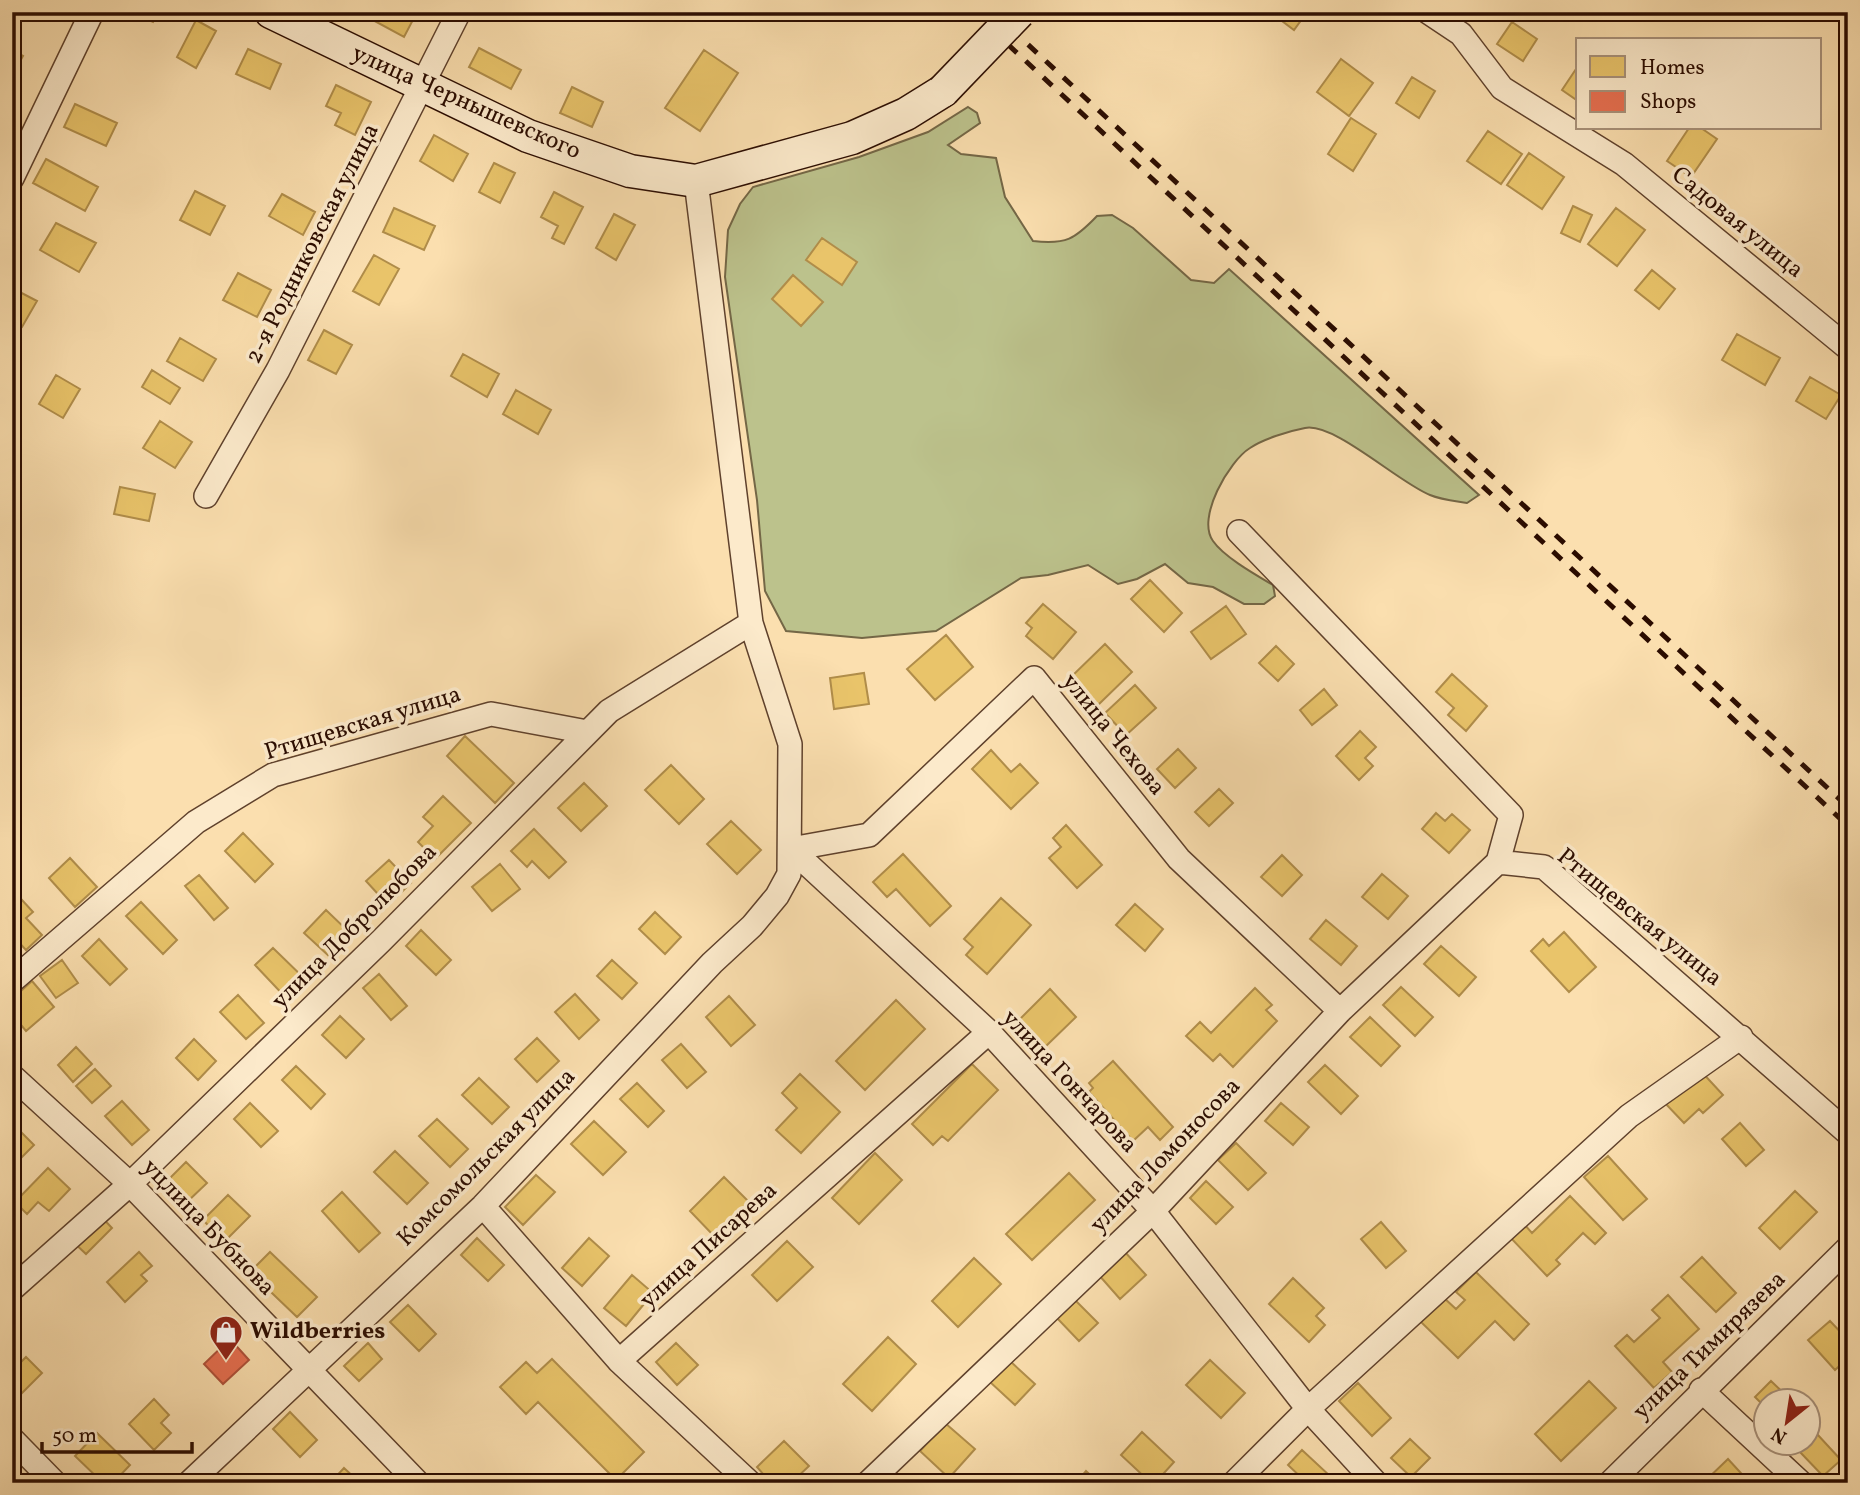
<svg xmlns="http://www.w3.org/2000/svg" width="1860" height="1495" viewBox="0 0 1860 1495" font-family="Vollkorn,serif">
  <rect width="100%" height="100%" fill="#fbdfaf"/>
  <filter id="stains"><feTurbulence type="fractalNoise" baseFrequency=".00286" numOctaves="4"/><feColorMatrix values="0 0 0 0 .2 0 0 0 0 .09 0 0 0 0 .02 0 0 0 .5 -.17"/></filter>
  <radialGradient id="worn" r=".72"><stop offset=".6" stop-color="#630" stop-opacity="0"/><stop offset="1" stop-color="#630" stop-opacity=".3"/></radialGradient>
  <!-- green -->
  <path fill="#bcc28c" stroke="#746746" stroke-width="2" d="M 968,107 L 977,113 L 980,123 L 948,145 L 961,154 L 996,158 L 1005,197 L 1033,241 C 1066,245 1075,239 1097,216 L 1112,215 L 1133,228 L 1191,280 L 1214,283 L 1229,269 L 1479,495 L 1467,503 C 1455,501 1442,500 1430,495 C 1399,483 1334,422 1305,428 C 1289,431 1263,439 1250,448 C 1229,461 1196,518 1213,541 C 1224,557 1256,575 1273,585 L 1275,596 L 1264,604 L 1244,604 L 1213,587 L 1188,583 L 1165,564 L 1137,579 L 1118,584 L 1088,565 L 1048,575 L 1021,578 L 936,631 L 862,638 L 786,631 L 765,591 L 757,500 L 725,277 L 728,230 L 740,204 L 753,187 L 859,157 L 928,132 Z"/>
  <!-- homes -->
  <path fill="#e9c46a" stroke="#b08d4a" stroke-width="2" d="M 131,12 L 157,12 L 153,22 Z
    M 375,12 L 413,12 L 416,14 L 404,37 L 371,19 Z
    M 1270,12 L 1307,12 L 1294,30 Z
    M 196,20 L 216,31 L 196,68 L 177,57 Z
    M 1512,22 L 1537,39 L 1523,61 L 1497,44 Z
    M 479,48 L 521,70 L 511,89 L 469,67 Z
    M 248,49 L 281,64 L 270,89 L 236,74 Z
    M 12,50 L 23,56 L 12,76 Z
    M 704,50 L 738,73 L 700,131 L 665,108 Z
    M 1341,59 L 1373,83 L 1349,116 L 1317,92 Z
    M 1578,66 L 1578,101 L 1562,90 Z
    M 1412,77 L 1435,91 L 1419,118 L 1396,103 Z
    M 336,85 L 371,102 L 355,135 L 335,125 L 341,113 L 326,106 Z
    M 572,87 L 603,102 L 592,127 L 560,113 Z
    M 75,104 L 117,123 L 106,146 L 64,127 Z
    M 1351,118 L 1376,134 L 1353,171 L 1328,154 Z
    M 1689,128 L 1701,128 L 1717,139 L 1691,177 L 1667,161 Z
    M 1488,131 L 1522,154 L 1501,184 L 1467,161 Z
    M 434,135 L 468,154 L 453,181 L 420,161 Z
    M 1529,153 L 1564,177 L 1542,209 L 1507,185 Z
    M 46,159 L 98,187 L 85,211 L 33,183 Z
    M 494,163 L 515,173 L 500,203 L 479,192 Z
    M 195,191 L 225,206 L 210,235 L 180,220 Z
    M 554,192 L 583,207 L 564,244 L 552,238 L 558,226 L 541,217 Z
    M 282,194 L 315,212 L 303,235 L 269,216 Z
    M 1573,206 L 1592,215 L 1580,242 L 1561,233 Z
    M 394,208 L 435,226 L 424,250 L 383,232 Z
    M 1616,208 L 1645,230 L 1617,266 L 1588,244 Z
    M 614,214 L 635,225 L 616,260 L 596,248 Z
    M 56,223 L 96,243 L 79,272 L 40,250 Z
    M 822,238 L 857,262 L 842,285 L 806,260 Z
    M 374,255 L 399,269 L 379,305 L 353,291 Z
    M 1652,270 L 1675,289 L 1659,309 L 1635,290 Z
    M 238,273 L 271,290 L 257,317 L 223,300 Z
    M 793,275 L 823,302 L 801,326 L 772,299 Z
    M 12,288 L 37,301 L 22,327 L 12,322 Z
    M 324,330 L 352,345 L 336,374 L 308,360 Z
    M 1737,334 L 1780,358 L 1765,385 L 1722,360 Z
    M 180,338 L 216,359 L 203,381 L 167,361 Z
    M 463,354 L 499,374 L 487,397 L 451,376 Z
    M 152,370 L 180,388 L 170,404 L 142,387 Z
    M 56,375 L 80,389 L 63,418 L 39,404 Z
    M 1810,377 L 1841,395 L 1826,419 L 1796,401 Z
    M 516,390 L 551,410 L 538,434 L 503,414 Z
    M 160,421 L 192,442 L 175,468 L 143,448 Z
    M 120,487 L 155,494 L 149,521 L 114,514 Z
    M 1150,580 L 1182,613 L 1164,632 L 1131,599 Z
    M 1043,604 L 1076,632 L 1053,659 L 1026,636 L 1032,628 L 1026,623 Z
    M 1226,606 L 1246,634 L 1211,659 L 1191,632 Z
    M 946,635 L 973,667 L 935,700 L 907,669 Z
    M 1105,644 L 1132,672 L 1098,705 L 1071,677 Z
    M 1276,646 L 1294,664 L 1278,681 L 1259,663 Z
    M 864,673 L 869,704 L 834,709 L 830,678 Z
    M 1452,674 L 1487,706 L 1466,731 L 1448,715 L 1454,708 L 1436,692 Z
    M 1135,685 L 1156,708 L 1126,735 L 1105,713 Z
    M 1324,689 L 1337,705 L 1312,725 L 1300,710 Z
    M 1360,731 L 1376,747 L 1365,758 L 1373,766 L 1359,780 L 1336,756 Z
    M 465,736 L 514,783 L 495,803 L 447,756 Z
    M 1178,749 L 1196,768 L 1175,788 L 1157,769 Z
    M 991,750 L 1011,772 L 1020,764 L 1038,783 L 1011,809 L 972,769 Z
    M 671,765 L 704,799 L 679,824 L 645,790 Z
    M 584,783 L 607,806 L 581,831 L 558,808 Z
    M 1219,789 L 1233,803 L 1209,826 L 1195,812 Z
    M 443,796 L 471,823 L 435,859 L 418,842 L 433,826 L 423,817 Z
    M 1436,813 L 1445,821 L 1452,814 L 1470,830 L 1449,853 L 1422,829 Z
    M 731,821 L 761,850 L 737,874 L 707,844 Z
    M 1066,825 L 1102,865 L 1077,888 L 1049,858 L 1061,847 L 1053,838 Z
    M 534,829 L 566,862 L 549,878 L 532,861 L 527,867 L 511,851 Z
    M 243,833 L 273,864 L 255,882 L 225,851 Z
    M 903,854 L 951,906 L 930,926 L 896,889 L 887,897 L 873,882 Z
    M 1282,855 L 1302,875 L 1282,896 L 1261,877 Z
    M 70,858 L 97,887 L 75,907 L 49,878 Z
    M 389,860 L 411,883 L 388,905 L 366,881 Z
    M 500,864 L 520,889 L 492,911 L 472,887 Z
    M 1382,874 L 1408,896 L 1388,919 L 1362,897 Z
    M 199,875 L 228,908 L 214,920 L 185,886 Z
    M 1001,898 L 1031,925 L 987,974 L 966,955 L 973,947 L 964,939 Z
    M 22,900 L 33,912 L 26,918 L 42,935 L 26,950 L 12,935 L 12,910 Z
    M 141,902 L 177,940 L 163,954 L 126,916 Z
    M 1135,904 L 1163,929 L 1145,951 L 1116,925 Z
    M 326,910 L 351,934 L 330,957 L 304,933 Z
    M 655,912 L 681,937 L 665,954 L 639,929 Z
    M 1326,920 L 1357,946 L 1341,965 L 1310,939 Z
    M 421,930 L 451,960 L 436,975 L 406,946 Z
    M 1564,932 L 1596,967 L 1569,992 L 1531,951 L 1543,939 L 1549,946 Z
    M 99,939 L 127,969 L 110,985 L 82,956 Z
    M 1441,946 L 1476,977 L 1459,996 L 1424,964 Z
    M 273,948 L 308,982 L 289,1001 L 255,965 Z
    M 62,960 L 78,983 L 56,998 L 40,976 Z
    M 612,960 L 637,983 L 622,999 L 597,976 Z
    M 379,974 L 407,1006 L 391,1020 L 363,988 Z
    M 32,981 L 54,1007 L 26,1031 L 12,1014 L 12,999 Z
    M 1401,987 L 1433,1017 L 1415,1036 L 1383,1005 Z
    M 1255,988 L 1272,1005 L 1266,1010 L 1277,1021 L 1233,1067 L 1220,1054 L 1213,1061 L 1186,1036 L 1200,1022 L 1211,1033 Z
    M 1050,989 L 1076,1017 L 1045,1047 L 1019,1020 Z
    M 575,994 L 599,1020 L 579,1039 L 555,1012 Z
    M 238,995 L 264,1023 L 246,1039 L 220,1012 Z
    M 729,996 L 755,1025 L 731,1046 L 706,1017 Z
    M 896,1000 L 925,1029 L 865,1090 L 836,1061 Z
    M 340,1016 L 364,1039 L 346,1058 L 322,1035 Z
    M 1370,1017 L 1400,1046 L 1381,1066 L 1350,1037 Z
    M 537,1038 L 559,1061 L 537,1082 L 515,1059 Z
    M 194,1039 L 216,1061 L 198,1080 L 176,1058 Z
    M 681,1044 L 706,1072 L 687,1088 L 662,1060 Z
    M 76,1047 L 92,1064 L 73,1082 L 58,1065 Z
    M 1113,1061 L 1173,1127 L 1160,1140 L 1148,1127 L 1133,1141 L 1089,1092 L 1093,1088 L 1089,1083 Z
    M 972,1064 L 998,1090 L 948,1141 L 942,1136 L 933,1145 L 912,1124 Z
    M 1325,1065 L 1358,1096 L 1341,1114 L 1308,1082 Z
    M 296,1066 L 325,1094 L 311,1109 L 282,1080 Z
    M 95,1069 L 111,1086 L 92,1103 L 76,1086 Z
    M 1699,1069 L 1723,1095 L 1703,1113 L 1699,1109 L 1684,1123 L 1664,1102 Z
    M 800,1074 L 840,1112 L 801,1153 L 776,1130 L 797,1108 L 782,1093 Z
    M 479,1078 L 509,1107 L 492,1124 L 462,1095 Z
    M 637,1083 L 664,1111 L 648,1127 L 620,1099 Z
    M 122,1101 L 149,1130 L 132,1145 L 105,1116 Z
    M 250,1103 L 278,1131 L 261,1147 L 234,1119 Z
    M 1281,1103 L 1309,1127 L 1293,1145 L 1265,1121 Z
    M 437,1119 L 468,1149 L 450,1167 L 419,1136 Z
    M 594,1121 L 626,1152 L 603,1175 L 571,1144 Z
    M 1740,1123 L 1764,1150 L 1746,1166 L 1722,1139 Z
    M 17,1128 L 34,1145 L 12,1167 L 12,1134 Z
    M 1236,1143 L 1266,1173 L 1248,1190 L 1218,1160 Z
    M 395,1151 L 428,1183 L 407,1204 L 374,1172 Z
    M 875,1153 L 902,1180 L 859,1224 L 832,1198 Z
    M 1608,1156 L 1647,1199 L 1623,1220 L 1584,1177 Z
    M 186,1162 L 207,1183 L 187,1202 L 167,1181 Z
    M 48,1168 L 70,1189 L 49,1211 L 38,1202 L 27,1214 L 15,1202 Z
    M 1069,1173 L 1095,1200 L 1032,1260 L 1006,1234 Z
    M 536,1175 L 555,1192 L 523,1225 L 505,1207 Z
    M 724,1177 L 749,1202 L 714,1236 L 690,1211 Z
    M 1206,1181 L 1233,1207 L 1216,1224 L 1190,1198 Z
    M 1795,1191 L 1817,1212 L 1780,1249 L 1759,1228 Z
    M 342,1192 L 380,1233 L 359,1252 L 322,1211 Z
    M 228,1195 L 250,1216 L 224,1242 L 203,1220 Z
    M 1570,1196 L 1606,1233 L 1595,1244 L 1583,1233 L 1556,1260 L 1560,1264 L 1547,1276 L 1509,1236 L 1523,1223 L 1532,1233 Z
    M 96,1211 L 112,1228 L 86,1254 L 69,1238 Z
    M 1381,1222 L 1406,1251 L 1386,1268 L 1361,1239 Z
    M 477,1238 L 504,1265 L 488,1281 L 461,1255 Z
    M 589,1238 L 609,1256 L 582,1286 L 562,1268 Z
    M 787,1241 L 813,1267 L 777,1301 L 752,1275 Z
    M 1124,1251 L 1146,1275 L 1120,1299 L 1098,1274 Z
    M 139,1252 L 152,1266 L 141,1275 L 147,1281 L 125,1302 L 107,1282 Z
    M 270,1252 L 317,1297 L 297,1317 L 250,1272 Z
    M 1702,1257 L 1736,1293 L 1716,1312 L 1681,1277 Z
    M 974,1258 L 1001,1284 L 958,1327 L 932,1301 Z
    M 1476,1272 L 1529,1324 L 1514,1340 L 1495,1321 L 1458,1358 L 1421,1322 L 1444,1298 L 1456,1309 L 1465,1300 L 1456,1292 Z
    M 632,1275 L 653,1293 L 626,1326 L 604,1308 Z
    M 1293,1278 L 1324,1308 L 1316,1316 L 1325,1325 L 1309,1342 L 1269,1304 Z
    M 1668,1295 L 1699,1329 L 1663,1362 L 1672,1372 L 1654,1388 L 1615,1346 L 1627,1335 L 1634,1342 L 1660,1318 L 1652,1310 Z
    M 1074,1299 L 1098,1323 L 1079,1341 L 1056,1317 Z
    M 408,1305 L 436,1334 L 419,1351 L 390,1322 Z
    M 1830,1321 L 1848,1340 L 1848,1358 L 1835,1370 L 1808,1340 Z
    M 888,1337 L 916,1364 L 872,1411 L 843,1384 Z
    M 368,1343 L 382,1359 L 359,1381 L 344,1366 Z
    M 676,1343 L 698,1365 L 677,1385 L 656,1362 Z
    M 26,1357 L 42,1373 L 20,1395 L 12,1387 L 12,1371 Z
    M 552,1359 L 644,1452 L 616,1480 L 538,1402 L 526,1414 L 500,1387 L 526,1362 L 537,1373 Z
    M 1210,1360 L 1245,1393 L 1221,1418 L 1186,1385 Z
    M 1010,1361 L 1035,1384 L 1015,1405 L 990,1382 Z
    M 1589,1381 L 1616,1408 L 1561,1461 L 1535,1434 Z
    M 1771,1381 L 1791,1400 L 1766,1400 L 1766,1408 L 1755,1397 Z
    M 1358,1383 L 1391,1418 L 1372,1436 L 1339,1401 Z
    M 154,1399 L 169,1415 L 161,1423 L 171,1433 L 154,1450 L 129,1424 Z
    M 290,1412 L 317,1440 L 300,1457 L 273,1429 Z
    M 945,1423 L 975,1449 L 949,1478 L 920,1451 Z
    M 1142,1432 L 1174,1462 L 1155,1483 L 1151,1483 L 1121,1455 Z
    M 97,1433 L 130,1465 L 113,1483 L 103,1483 L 75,1456 Z
    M 1817,1434 L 1841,1460 L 1823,1476 L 1799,1451 Z
    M 1410,1439 L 1430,1458 L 1411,1477 L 1391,1458 Z
    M 784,1441 L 809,1466 L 791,1483 L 771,1483 L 757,1467 Z
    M 1302,1450 L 1330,1476 L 1324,1483 L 1307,1483 L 1288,1465 Z
    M 1728,1459 L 1750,1483 L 1703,1483 Z
    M 344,1468 L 358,1481 L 330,1483 Z
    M 1086,1471 L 1099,1483 L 1076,1483 Z"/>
  <!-- shops -->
  <path fill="#e76f51" stroke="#af5139" stroke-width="2" d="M 230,1339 L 249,1360 L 223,1384 L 204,1364 Z"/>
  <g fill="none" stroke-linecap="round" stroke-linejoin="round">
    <defs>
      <path id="street" d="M 1428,12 L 1461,34 L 1502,88 L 1624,164 L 1848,348
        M 12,178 L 92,12
        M 206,496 L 278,370 L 459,12
        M 1239,532 L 1511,815 L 1498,862 L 1544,867 L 1848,1133
        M 791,849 L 989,1032 L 1153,1211 L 1308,1409 L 1376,1483
        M 791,849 L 869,835 L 1034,678 L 1179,859 L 1340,1011
        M 12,981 L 196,822 L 273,775 L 491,714 L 587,732
        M 12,1076 L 130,1184 L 418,1483
        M 483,1206 L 619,1361 L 989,1032
        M 12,1289 L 130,1184 L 381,941 L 609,711 L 751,623
        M 619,1361 L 750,1483
        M 1701,1390 L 1801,1483
        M 12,1439 L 55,1483
        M 189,1483 L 483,1206 L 712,963 L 752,926 L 777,896 L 789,874 L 790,744 L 751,623 L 696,181
        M 868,1483 L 1153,1211 L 1340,1011 L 1498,862
        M 1234,1483 L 1308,1409 L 1629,1116 L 1741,1037
        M 1610,1483 L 1848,1248"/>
      <path id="secondary" d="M 271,12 L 528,136 L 630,171 L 696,181 L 852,138 L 906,114 L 943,91"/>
    </defs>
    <!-- street casing -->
    <use href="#street" stroke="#5f412c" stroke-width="26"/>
    <!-- secondary casing -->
    <use href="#secondary" stroke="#2b0c00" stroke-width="35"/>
    <!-- street -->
    <use href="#street" stroke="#fceacb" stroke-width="23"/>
    <!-- secondary -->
    <use href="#secondary" stroke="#fceacb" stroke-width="32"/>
    <!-- rail -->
    <path stroke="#2b0c00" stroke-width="5" stroke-dasharray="12 12" stroke-linecap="butt" d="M 973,12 L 1848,826
      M 993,12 L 1848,807"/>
    <defs>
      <path id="secondary-bridge" d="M 943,91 L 1019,12"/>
    </defs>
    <!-- secondary-bridge casing -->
    <use href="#secondary-bridge" stroke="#2b0c00" stroke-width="35" stroke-linecap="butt"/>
    <!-- secondary-bridge -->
    <use href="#secondary-bridge" stroke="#fceacb" stroke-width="32"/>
  </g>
  <!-- icons -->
  <defs>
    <symbol id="shop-pin" viewBox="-11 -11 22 30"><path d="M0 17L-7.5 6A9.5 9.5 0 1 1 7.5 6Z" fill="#8f2418" stroke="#fceacb"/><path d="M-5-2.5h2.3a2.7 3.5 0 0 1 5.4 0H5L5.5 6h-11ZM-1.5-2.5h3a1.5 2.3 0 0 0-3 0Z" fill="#fff"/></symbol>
  </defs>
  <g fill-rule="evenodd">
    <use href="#shop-pin" x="207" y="1313" width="38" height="52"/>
  </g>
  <g text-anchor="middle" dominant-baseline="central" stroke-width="7" stroke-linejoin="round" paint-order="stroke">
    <!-- street labels -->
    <g font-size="24" fill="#2b0c00" stroke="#fceacb">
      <text transform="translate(466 103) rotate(24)">улица Чернышевского</text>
      <text transform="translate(1737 223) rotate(39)">Садовая улица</text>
      <text transform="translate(313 244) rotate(-63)">2-я Родниковская улица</text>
      <text transform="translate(363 724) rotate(-17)">Ртищевская улица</text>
      <text transform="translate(1113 735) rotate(51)">улица Чехова</text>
      <text transform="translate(1639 918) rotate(39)">Ртищевская улица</text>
      <text transform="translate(355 927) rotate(-45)">улица Добролюбова</text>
      <text transform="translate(1069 1082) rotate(47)">улица Гончарова</text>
      <text transform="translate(1166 1156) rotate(-46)">улица Ломоносова</text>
      <text transform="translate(487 1158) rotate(-45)">Комсомольская улица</text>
      <text transform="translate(208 1228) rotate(46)">уцлица Бубнова</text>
      <text transform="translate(709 1246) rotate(-42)">улица Писарева</text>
      <text transform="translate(1710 1346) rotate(-44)">улица Тимирязева</text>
    </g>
    <!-- poi labels -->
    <g font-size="24" font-weight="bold" fill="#2b0c00" stroke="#fceacb" text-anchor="start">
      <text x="250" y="1332">Wildberries</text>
    </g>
  </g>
  <!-- margin -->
  <rect width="1860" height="1495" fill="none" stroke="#fbdfaf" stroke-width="42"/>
  <rect x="14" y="14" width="1832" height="1467" fill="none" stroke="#2b0c00" stroke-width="3.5"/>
  <rect x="21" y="21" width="1818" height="1453" fill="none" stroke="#2b0c00" stroke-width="2"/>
  <!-- legend -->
  <rect x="1576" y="38" width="245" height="91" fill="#fceacb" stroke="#a8917a" stroke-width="2"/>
  <rect x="1590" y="56" width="35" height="21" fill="#e9c46a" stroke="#a8917a" stroke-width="2"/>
  <text x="1640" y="74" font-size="21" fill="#2b0c00">Homes</text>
  <rect x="1590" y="91" width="35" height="21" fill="#e76f51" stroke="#a8917a" stroke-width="2"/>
  <text x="1640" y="108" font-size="21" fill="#2b0c00">Shops</text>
  <!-- north arrow -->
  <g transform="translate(1787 1422) rotate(210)"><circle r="33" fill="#fceacb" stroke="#a8917a" stroke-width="2"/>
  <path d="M0-5L12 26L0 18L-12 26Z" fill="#8f2418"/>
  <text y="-10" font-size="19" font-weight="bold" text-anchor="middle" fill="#2b0c00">N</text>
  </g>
  <!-- scale -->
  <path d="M42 1442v10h150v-10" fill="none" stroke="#2b0c00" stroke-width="3.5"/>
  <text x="52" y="1442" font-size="21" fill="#2b0c00" stroke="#fceacb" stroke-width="5" paint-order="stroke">50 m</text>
  <rect width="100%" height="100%" filter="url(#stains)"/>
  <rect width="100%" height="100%" fill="url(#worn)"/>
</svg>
